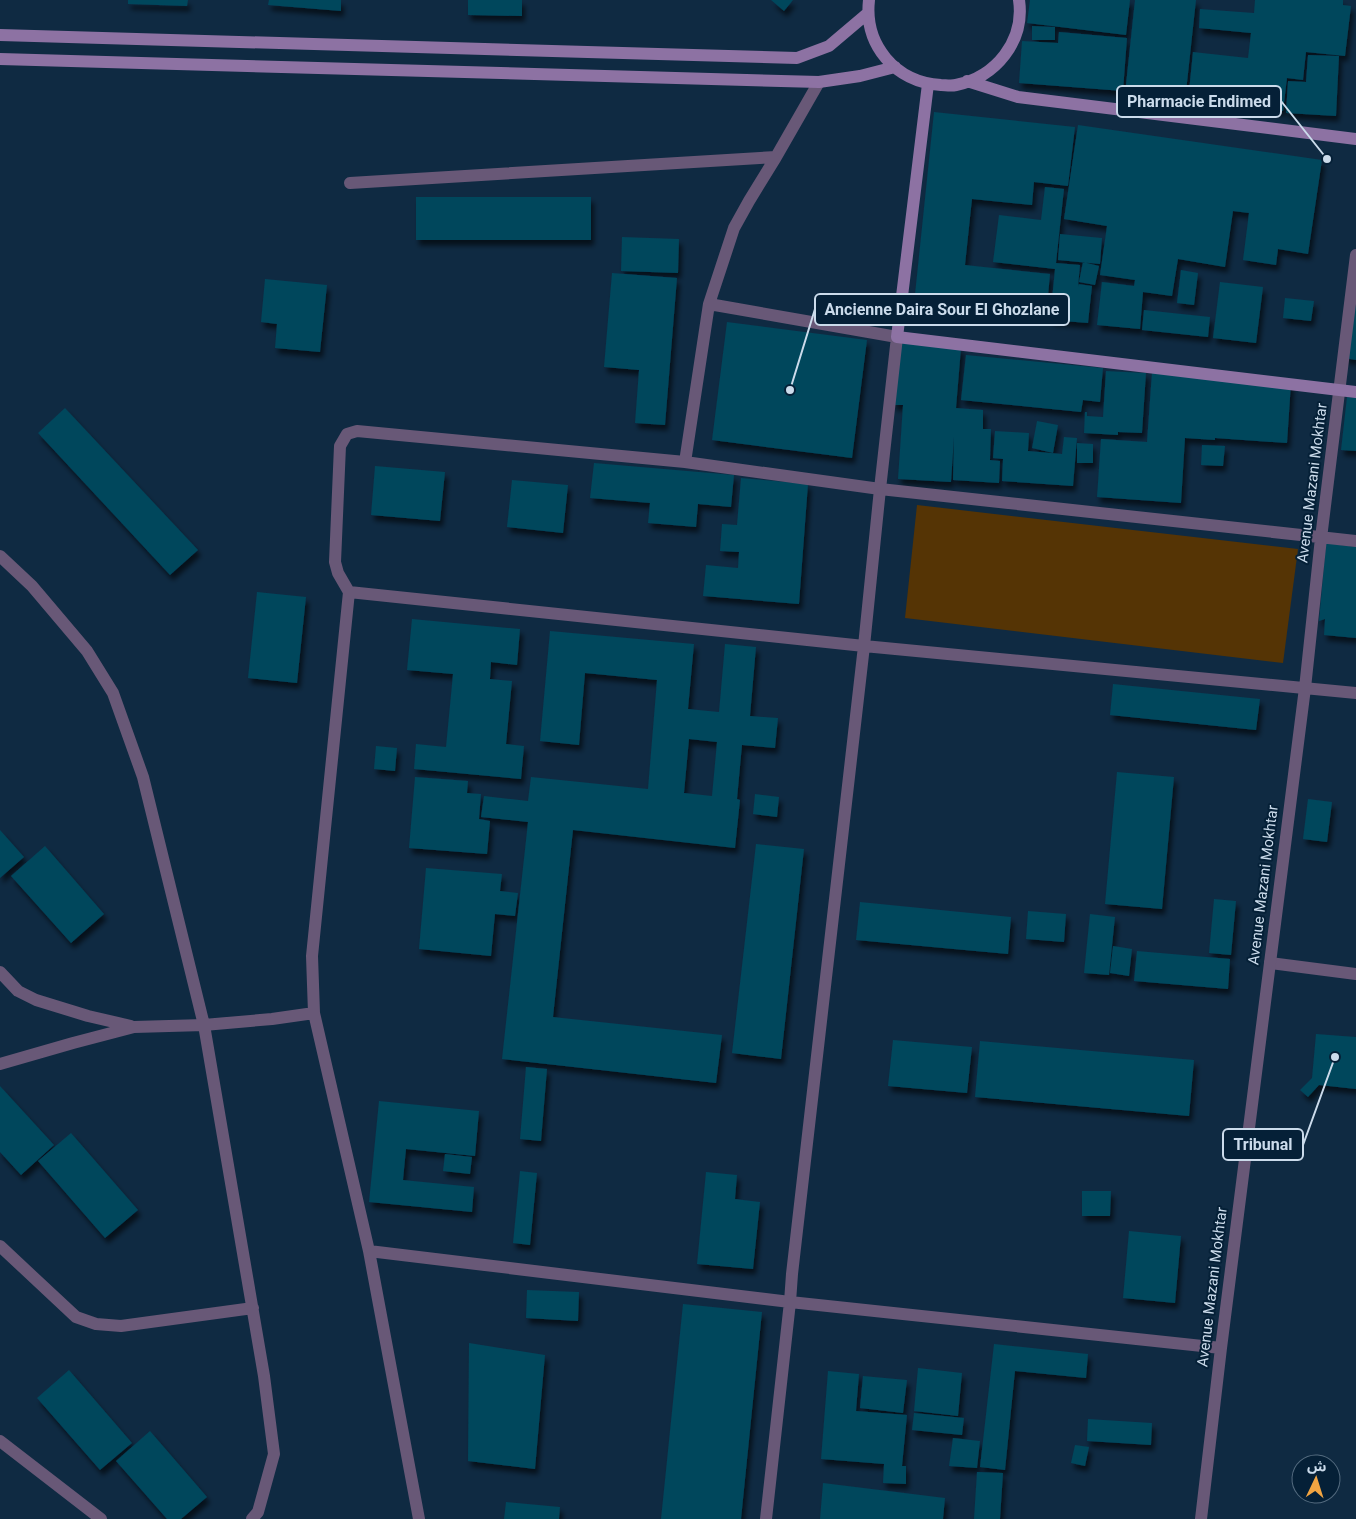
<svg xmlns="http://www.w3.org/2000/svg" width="1356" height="1519" viewBox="0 0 1356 1519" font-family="Roboto,'Noto Sans Arabic',sans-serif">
  <defs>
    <filter id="shadow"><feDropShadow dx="3" dy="5.5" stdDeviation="2.5" flood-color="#0009"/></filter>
  </defs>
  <rect width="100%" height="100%" fill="#0f2a42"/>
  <!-- green -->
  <path fill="#553405" d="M 917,505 L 1298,549 L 1283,663 L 905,618 Z"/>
  <!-- building -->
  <path fill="#06465c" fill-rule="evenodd" filter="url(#shadow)" d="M 128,0 L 188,0 L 187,6 L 128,4 Z
    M 269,0 L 341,0 L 341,11 L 268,5 Z
    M 468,0 L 522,0 L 522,16 L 468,15 Z
    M 771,0 L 793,0 L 784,11 Z
    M 1030,0 L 1130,0 L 1126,35 L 1027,23 Z
    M 1135,0 L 1196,0 L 1185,101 L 1125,94 Z
    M 1255,0 L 1343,0 L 1343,5 L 1351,6 L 1345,56 L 1306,52 L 1303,80 L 1287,78 L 1283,111 L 1188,101 L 1193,52 L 1248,58 L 1251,33 L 1199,28 L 1200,9 L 1254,13 Z
    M 1032,26 L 1055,27 L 1055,40 L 1032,40 Z
    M 1059,32 L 1127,38 L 1123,91 L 1019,83 L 1022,41 L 1058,43 Z
    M 1308,55 L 1339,56 L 1336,116 L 1286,113 L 1288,81 L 1306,82 Z
    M 934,112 L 1075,127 L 1068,186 L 1034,182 L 1032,205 L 972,199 L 965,265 L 1050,274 L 1046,318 L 914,304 Z
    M 1078,125 L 1322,160 L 1308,254 L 1278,249 L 1276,265 L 1243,260 L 1249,213 L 1233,211 L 1225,267 L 1178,259 L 1172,296 L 1143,292 L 1140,329 L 1097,325 L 1102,282 L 1134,286 L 1135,280 L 1100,275 L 1107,226 L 1064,219 Z
    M 1045,187 L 1064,189 L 1056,263 L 1080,265 L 1078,287 L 1078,284 L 1092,286 L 1088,323 L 1050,320 L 1055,269 L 993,262 L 999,215 L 1041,220 Z
    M 416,197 L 591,197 L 591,240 L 416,240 Z
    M 1060,234 L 1102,238 L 1100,264 L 1058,260 Z
    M 622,237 L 679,239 L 678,273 L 621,271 Z
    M 1083,262 L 1099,266 L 1095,285 L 1079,282 Z
    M 1181,270 L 1198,273 L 1194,305 L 1177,303 Z
    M 612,273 L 677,278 L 665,425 L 635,423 L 639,370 L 604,367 Z
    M 265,279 L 327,285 L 320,352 L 275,348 L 277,324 L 261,322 Z
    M 1220,282 L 1263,287 L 1256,343 L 1213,338 Z
    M 1285,298 L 1314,301 L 1311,321 L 1283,318 Z
    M 1356,303 L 1356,360 L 1344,358 Z
    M 1144,310 L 1210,317 L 1208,337 L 1142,330 Z
    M 727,322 L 867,340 L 852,458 L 712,440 Z
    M 898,343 L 961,348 L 956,408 L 983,410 L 983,429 L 991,429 L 990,460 L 1000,461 L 999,483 L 953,480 L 954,437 L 951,482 L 898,479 L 903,405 L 893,405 Z
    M 966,355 L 1103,368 L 1100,402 L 1083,400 L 1081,412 L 961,400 Z
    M 1106,371 L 1146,373 L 1142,433 L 1118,432 L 1118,435 L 1084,433 L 1085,412 L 1087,412 L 1087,416 L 1103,417 Z
    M 1152,372 L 1291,383 L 1287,443 L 1215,438 L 1215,440 L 1185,438 L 1181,503 L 1097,497 L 1101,439 L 1147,442 Z
    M 1347,397 L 1356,398 L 1356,451 L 1341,450 Z
    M 65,408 L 198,550 L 170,575 L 38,433 Z
    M 1037,421 L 1058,425 L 1053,453 L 1032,448 Z
    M 995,431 L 1029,433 L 1028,451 L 1062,454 L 1064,437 L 1077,438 L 1073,486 L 1002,481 L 1003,459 L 993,458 Z
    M 1077,443 L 1093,444 L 1093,463 L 1077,463 Z
    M 1202,445 L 1225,446 L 1223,466 L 1201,465 Z
    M 594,463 L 734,475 L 731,507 L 698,504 L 696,527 L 648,523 L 650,503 L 590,498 Z
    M 375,466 L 445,472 L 440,521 L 371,515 Z
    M 741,478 L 808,484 L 799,604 L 703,596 L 706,565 L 738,568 L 739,552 L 720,551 L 722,524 L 737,525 Z
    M 512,480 L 568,485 L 563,533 L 507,527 Z
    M 1326,543 L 1356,547 L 1356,638 L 1324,635 L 1325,619 L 1319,621 Z
    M 257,592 L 306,597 L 297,683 L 248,678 Z
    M 412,619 L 520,629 L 517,665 L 491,662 L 490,679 L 512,681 L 506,744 L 524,746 L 521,779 L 414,769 L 416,744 L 446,747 L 453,674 L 407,670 Z
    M 550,631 L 694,644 L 688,709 L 719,712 L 725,644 L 756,647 L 750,716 L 778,718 L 775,748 L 742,745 L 737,799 L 740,800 L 735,848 L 573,830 L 553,1017 L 722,1035 L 716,1083 L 502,1059 L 528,822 L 481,817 L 484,796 L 528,801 L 531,777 L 648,789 L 657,680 L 585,673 L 579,745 L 540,741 ZM 689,739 L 717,742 L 712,796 L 684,793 Z
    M 1113,684 L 1260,699 L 1256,730 L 1110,715 Z
    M 376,746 L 397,748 L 395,771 L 374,769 Z
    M 1117,772 L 1174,777 L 1162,909 L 1105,904 Z
    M 415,777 L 468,781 L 467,793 L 481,794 L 479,819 L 490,821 L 487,854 L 409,848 Z
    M 755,794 L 779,797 L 777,817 L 753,814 Z
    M 1308,799 L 1332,802 L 1327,842 L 1303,839 Z
    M 0,830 L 24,857 L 0,878 Z
    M 756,844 L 804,849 L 781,1059 L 732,1053 Z
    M 45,846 L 104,914 L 71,943 L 11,876 Z
    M 426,868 L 502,874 L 500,891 L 518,893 L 515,916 L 495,914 L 491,956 L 419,949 Z
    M 1214,899 L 1236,901 L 1231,955 L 1209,953 Z
    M 860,902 L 1011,917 L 1008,954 L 856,940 Z
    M 1028,911 L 1066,914 L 1064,942 L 1026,939 Z
    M 1090,914 L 1115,917 L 1109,975 L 1084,973 Z
    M 1113,946 L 1132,949 L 1129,976 L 1110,973 Z
    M 1137,951 L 1230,959 L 1228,989 L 1134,981 Z
    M 1316,1034 L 1356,1037 L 1356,1089 L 1319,1085 L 1308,1097 L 1300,1090 L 1312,1078 Z
    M 893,1040 L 972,1047 L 967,1093 L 888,1086 Z
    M 980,1041 L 1194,1060 L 1189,1116 L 975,1097 Z
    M 526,1067 L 547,1069 L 541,1141 L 520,1139 Z
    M 0,1086 L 54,1145 L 21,1175 L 0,1152 Z
    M 379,1101 L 479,1111 L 475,1156 L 406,1149 L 403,1180 L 474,1187 L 472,1212 L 369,1202 Z
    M 71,1133 L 138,1210 L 105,1238 L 38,1161 Z
    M 445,1154 L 472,1157 L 470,1174 L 443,1171 Z
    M 520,1171 L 537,1173 L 530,1245 L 513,1243 Z
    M 706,1172 L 737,1175 L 735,1199 L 760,1202 L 753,1269 L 697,1264 Z
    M 1082,1191 L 1111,1191 L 1110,1216 L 1082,1216 Z
    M 1129,1231 L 1181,1236 L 1175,1303 L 1123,1298 Z
    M 527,1290 L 579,1292 L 578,1321 L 526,1318 Z
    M 683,1304 L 762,1312 L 741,1519 L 661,1519 Z
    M 469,1343 L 545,1355 L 535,1469 L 468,1461 Z
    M 994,1344 L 1088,1354 L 1086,1378 L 1015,1371 L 1005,1470 L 980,1467 Z
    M 918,1368 L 962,1373 L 958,1416 L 914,1411 Z
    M 69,1370 L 132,1443 L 100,1470 L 37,1398 Z
    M 828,1371 L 859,1374 L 856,1411 L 907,1415 L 902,1466 L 906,1466 L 906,1484 L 883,1483 L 884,1464 L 821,1459 Z
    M 863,1376 L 907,1380 L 903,1413 L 860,1408 Z
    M 914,1413 L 964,1418 L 962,1435 L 912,1430 Z
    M 1088,1419 L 1152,1423 L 1151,1445 L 1087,1441 Z
    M 150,1431 L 207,1497 L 181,1519 L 167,1519 L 116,1461 Z
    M 953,1438 L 980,1441 L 977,1468 L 949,1466 Z
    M 1075,1445 L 1089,1447 L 1085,1466 L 1071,1463 Z
    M 977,1472 L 1003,1473 L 1000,1519 L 974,1519 Z
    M 823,1483 L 945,1498 L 943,1519 L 820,1519 Z
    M 506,1502 L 560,1507 L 559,1519 L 504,1519 Z"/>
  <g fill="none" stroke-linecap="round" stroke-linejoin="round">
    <!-- service -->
    <path stroke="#685877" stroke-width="12" d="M 1270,963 L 1356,974"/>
    <!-- minor -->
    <path stroke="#685877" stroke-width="12" d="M 350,183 L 776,157 L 819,82
      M 709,304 L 897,337 L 880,489 L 864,646 L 792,1274 L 790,1302 L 766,1519
      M 685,462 L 709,304 L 734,228 L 749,201 L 776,157
      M 0,556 L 32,586 L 87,651 L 113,693 L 143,777 L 204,1025 L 264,1376 L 274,1454 L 258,1512 L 252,1519
      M 349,592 L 338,573 L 335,562 L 340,446 L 347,434 L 357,431 L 685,462 L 880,489 L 1356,541
      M 0,972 L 18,991 L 36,1000 L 88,1016 L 131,1026
      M 0,1064 L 73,1043 L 134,1027 L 204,1025 L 272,1019 L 314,1013
      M 0,1246 L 76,1317 L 96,1324 L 121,1326 L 253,1308
      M 369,1251 L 790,1302 L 1221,1348
      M 0,1441 L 101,1519
      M 419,1519 L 369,1251 L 314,1013 L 312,956 L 349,592 L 864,646 L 1356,693
      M 1201,1519 L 1221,1348 L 1305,688 L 1321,538 L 1356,255"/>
    <!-- secondary -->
    <path stroke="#8d72a3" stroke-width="12" d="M 869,0 C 864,45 895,82 941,85 C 945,85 951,86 956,85 C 996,77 1025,41 1019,0
      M 0,35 L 797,58 L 829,46 L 868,13
      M 0,59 L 819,82 L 860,76 L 895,67
      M 967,81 L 1018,97 L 1356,139
      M 928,84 L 897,337 L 1356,392"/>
  </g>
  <g text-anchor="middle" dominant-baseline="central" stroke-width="4" stroke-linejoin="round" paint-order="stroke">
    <!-- street labels -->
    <g font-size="15" fill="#cbdbeb" stroke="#052037">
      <text transform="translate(1312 483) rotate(-83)">Avenue Mazani Mokhtar</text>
      <text transform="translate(1263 885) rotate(-83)">Avenue Mazani Mokhtar</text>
      <text transform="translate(1212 1287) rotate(-83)">Avenue Mazani Mokhtar</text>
    </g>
  </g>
  <!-- callouts -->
  <path fill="none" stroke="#cbdbeb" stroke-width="2" d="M1327 159L1281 101M790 390L815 309M1335 1057L1303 1145"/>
  <g fill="#cbdbeb" stroke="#052037" stroke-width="2">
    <circle cx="1327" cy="159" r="5"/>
    <circle cx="790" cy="390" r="5"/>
    <circle cx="1335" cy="1057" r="5"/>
  </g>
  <g fill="#052037" stroke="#cbdbeb" stroke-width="2">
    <rect x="1117" y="86" width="164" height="31" rx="5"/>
    <rect x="815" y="294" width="254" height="31" rx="5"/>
    <rect x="1223" y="1129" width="80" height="31" rx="5"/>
  </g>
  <g font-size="16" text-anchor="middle" font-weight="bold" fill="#cbdbeb">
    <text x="1199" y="107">Pharmacie Endimed</text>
    <text x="942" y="315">Ancienne Daira Sour El Ghozlane</text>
    <text x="1263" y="1150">Tribunal</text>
  </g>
  <!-- north arrow -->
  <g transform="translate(1316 1479) rotate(4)"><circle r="24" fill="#052037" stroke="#546b7f"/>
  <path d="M0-4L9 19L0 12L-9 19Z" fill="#f2a542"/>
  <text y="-8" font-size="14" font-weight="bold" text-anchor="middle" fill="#cbdbeb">ش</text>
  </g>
</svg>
